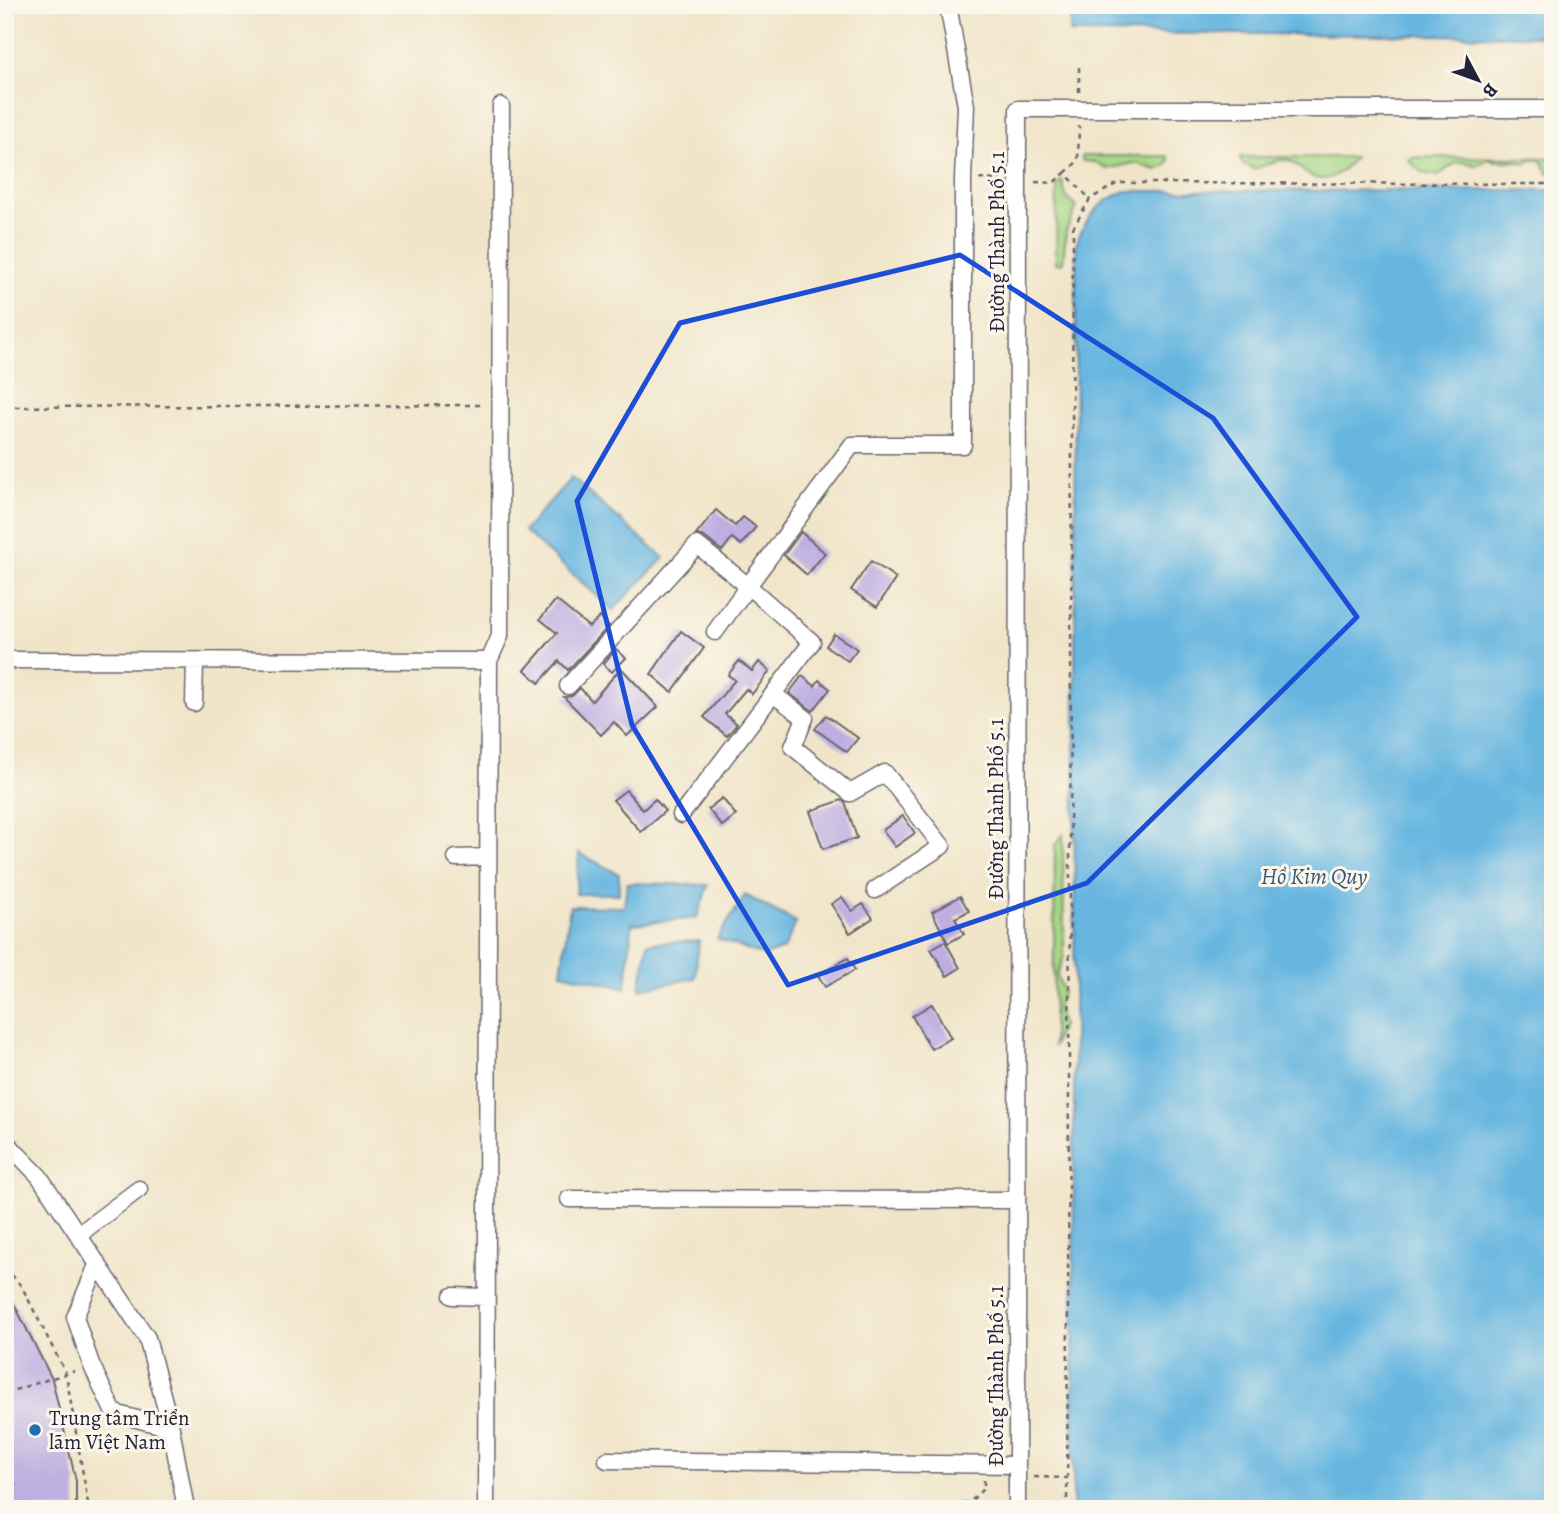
<svg xmlns="http://www.w3.org/2000/svg" width="1558" height="1514" viewBox="0 0 1558 1514" font-family="Alegreya,serif">
  <rect width="100%" height="100%" fill="#fbf7ec"/>
  <filter id="ink" filterUnits="userSpaceOnUse"><feTurbulence type="fractalNoise" baseFrequency=".0143" numOctaves="2"/><feDisplacementMap in="SourceGraphic" scale="14" xChannelSelector="R" yChannelSelector="G"/><feConvolveMatrix kernelMatrix="1 2 1 2 8 2 1 2 1" color-interpolation-filters="sRGB"/></filter>
  <filter id="wash" filterUnits="userSpaceOnUse"><feTurbulence type="fractalNoise" baseFrequency=".00686" numOctaves="4" result="noise"/><feDisplacementMap in="SourceGraphic" scale="28" xChannelSelector="R" yChannelSelector="G"/><feGaussianBlur stdDeviation="1.57" result="paint"/><feColorMatrix in="noise" values="0 0 0 0 0 0 0 0 0 0 0 0 0 0 0 0 0 1.4 0 .05"/><feComposite in="paint" operator="in"/></filter>
  <g filter="url(#wash)">
    <rect width="100%" height="100%" fill="#f1e5c9"/>
    <!-- green -->
    <path fill="#a6d785" stroke="#647c60" stroke-width="2" d="M 1082,156 L 1167,156 L 1169,161 L 1166,166 L 1156,170 L 1135,163 L 1107,169 L 1094,162 L 1082,161 Z
      M 1240,157 L 1354,157 C 1345,170 1330,184 1313,177 C 1303,174 1297,161 1285,160 C 1276,159 1264,167 1254,169 L 1242,163 Z
      M 1412,157 L 1553,158 L 1553,170 L 1548,173 L 1541,160 L 1530,160 L 1526,164 C 1511,158 1503,164 1488,159 L 1477,166 C 1458,158 1453,163 1439,176 L 1423,173 L 1408,160 Z
      M 1062,180 L 1066,197 L 1077,206 L 1066,231 L 1063,263 L 1056,263 L 1057,185 Z
      M 1063,835 L 1064,956 L 1057,975 L 1063,991 L 1057,1008 L 1062,1025 L 1053,1047 L 1055,845 Z"/>
    <!-- water -->
    <path fill="#66b6e0" stroke="#446c8e" stroke-width="2" d="M 1071,5 L 1553,5 L 1553,36 L 1070,33 Z
      M 1553,190 L 1553,1509 L 1073,1509 L 1076,244 C 1086,217 1099,201 1126,191 Z
      M 571,478 L 664,558 L 613,610 L 524,531 Z
      M 579,853 L 619,874 L 619,894 L 576,894 Z
      M 627,883 L 708,885 L 697,918 L 632,924 L 626,988 L 561,973 L 570,906 L 624,907 Z
      M 745,895 L 796,922 L 784,949 L 764,956 L 717,939 Z
      M 699,941 L 695,978 L 640,989 L 648,943 Z"/>
    <g id="blocks">
      <!-- building -->
      <path fill="#beaee1" d="M 716,510 L 735,526 L 743,517 L 756,527 L 741,545 L 732,538 L 722,551 L 704,537 L 696,535 Z
        M 801,532 L 825,553 L 807,575 L 784,555 Z
        M 871,561 L 896,578 L 877,607 L 851,590 Z
        M 556,600 L 589,627 L 600,617 L 609,626 L 568,670 L 559,661 L 539,683 L 525,670 L 557,633 L 540,619 Z
        M 681,631 L 704,648 L 672,692 L 651,674 Z
        M 834,634 L 857,649 L 848,661 L 826,646 Z
        M 616,649 L 626,658 L 612,672 L 603,664 Z
        M 739,661 L 752,671 L 759,662 L 770,671 L 752,694 L 746,689 L 725,714 L 737,724 L 727,736 L 704,717 L 735,680 L 728,675 Z
        M 621,668 L 658,707 L 627,736 L 614,722 L 601,735 L 564,697 L 572,696 L 580,688 L 592,701 Z
        M 802,676 L 815,686 L 819,680 L 830,689 L 813,711 L 789,693 Z
        M 826,715 L 858,738 L 847,752 L 815,729 Z
        M 626,790 L 643,810 L 655,799 L 665,811 L 641,832 L 613,800 Z
        M 722,798 L 736,815 L 722,826 L 708,809 Z
        M 842,800 L 845,802 L 857,838 L 823,849 L 810,811 Z
        M 903,816 L 915,833 L 895,847 L 883,830 Z
        M 960,896 L 969,911 L 955,918 L 964,934 L 948,943 L 932,912 Z
        M 842,897 L 852,911 L 863,904 L 873,918 L 850,933 L 831,904 Z
        M 945,941 L 960,968 L 947,976 L 931,949 Z
        M 848,958 L 855,970 L 825,987 L 818,975 Z
        M 932,1004 L 951,1038 L 931,1049 L 912,1016 Z
        M 5,1286 L 52,1379 L 76,1481 L 76,1509 L 5,1509 Z"/>
    </g>
  </g>
  <g filter="url(#ink)">
    <use href="#blocks" fill-opacity="0" stroke="#6a666d" stroke-width="2"/>
    <g fill="none" stroke-linecap="round" stroke-linejoin="round">
      <defs>
        <path id="minor" d="M 5,660 L 489,661
          M 568,686 L 697,545 L 748,586 L 715,632
          M 194,703 L 195,661
          M 681,815 L 773,694
          M 456,858 L 488,857
          M 875,890 L 942,846 L 885,773 L 850,793 L 793,747 L 805,718 L 773,694 L 812,642 L 748,586 L 852,445 L 963,445 L 963,179 L 966,106 L 948,5
          M 5,1141 L 39,1176 L 147,1338 L 171,1428 L 186,1509
          M 569,1199 L 1017,1200
          M 78,1235 L 139,1189
          M 98,1263 L 75,1317 L 91,1364 L 114,1413 L 171,1428
          M 452,1296 L 487,1297
          M 607,1460 L 1016,1465
          M 486,1509 L 489,661 L 500,636 L 501,106
          M 1017,1509 L 1018,109 L 1553,109"/>
      </defs>
      <!-- minor casing -->
      <use href="#minor" stroke="#6a666d" stroke-width="19"/>
      <!-- path -->
      <path stroke="#6a666d" stroke-width="2.5" stroke-dasharray="5 5" stroke-linecap="butt" d="M 1079,92 L 1079,62
        M 1065,173 L 1078,161 L 1079,126
        M 979,179 L 1001,180
        M 1035,182 L 1053,183 L 1065,173 L 1090,199
        M 5,407 L 483,405
        M 5,1267 L 22,1287 L 66,1374 L 89,1509
        M 5,1393 L 75,1371
        M 5,1442 L 15,1484 L 15,1509
        M 1034,1477 L 1066,1478
        M 958,1509 L 959,1503 L 970,1502 L 984,1488 L 984,1479
        M 1067,1509 L 1073,228 L 1090,199 L 1118,183 L 1553,184"/>
      <!-- minor -->
      <use href="#minor" stroke="#fff" stroke-width="16"/>
    </g>
  </g>
  <!-- marked area -->
  <path fill="none" stroke="#1d4ed8" stroke-width="5" stroke-linejoin="round" d="M 960,255 L 1213,418 L 1357,617 L 1087,883 L 788,985 L 632,725 L 577,501 L 680,323 Z"/>
  <!-- markers -->
  <circle fill="#1f6fb2" stroke="#fbf7ec" stroke-width="2.5" cx="35" cy="1430" r="7"/>
  <g text-anchor="middle" dominant-baseline="central" stroke-width="6" stroke-linejoin="round" paint-order="stroke">
    <!-- street labels -->
    <g font-size="21" fill="#22223b" stroke="#fbf7ec">
      <text transform="translate(997 242) rotate(-90)">Đường Thành Phố 5.1</text>
      <text transform="translate(996 809) rotate(-90)">Đường Thành Phố 5.1</text>
      <text transform="translate(996 1376) rotate(-90)">Đường Thành Phố 5.1</text>
    </g>
    <!-- poi labels -->
    <g font-size="21" fill="#22223b" stroke="#fbf7ec" text-anchor="start">
      <text x="49" y="1418">Trung tâm Triển<tspan x="49" dy="24">lãm Việt Nam</tspan></text>
    </g>
    <!-- water labels -->
    <g font-size="23" font-style="italic" fill="#3a5675" stroke="#fbf7ec">
      <text x="1314" y="876">Hồ Kim Quy</text>
    </g>
  </g>
  <!-- margin -->
  <rect width="1558" height="1514" fill="none" stroke="#fbf7ec" stroke-width="28"/>
  <!-- north arrow -->
  <g transform="translate(1478 80) rotate(131)" stroke="#fbf7ec" stroke-width="5" paint-order="stroke">
  <path d="M0-5L12 26L0 18L-12 26Z" fill="#22223b"/>
  <text y="-10" font-size="19" font-weight="bold" text-anchor="middle" fill="#22223b">B</text>
  </g>
</svg>
